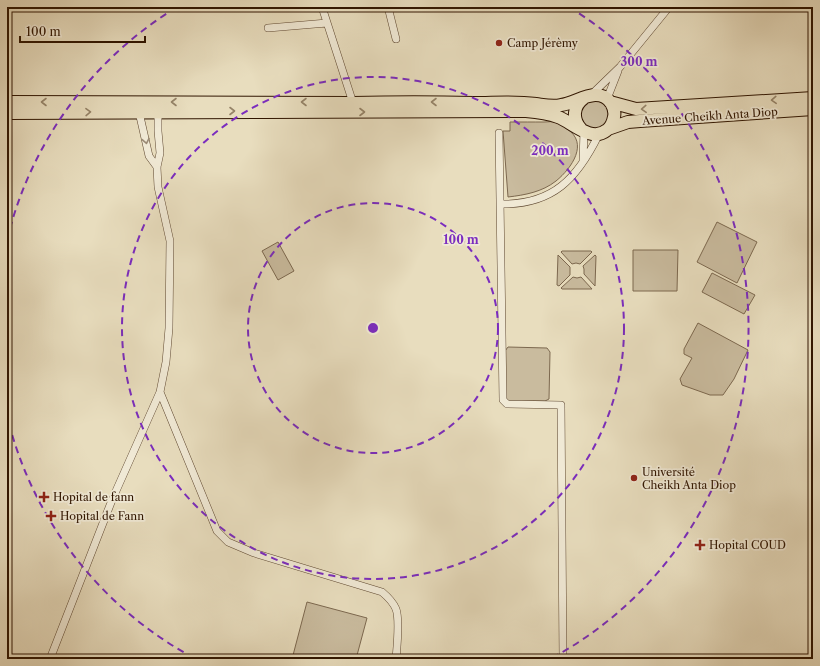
<svg xmlns="http://www.w3.org/2000/svg" width="820" height="666" viewBox="0 0 820 666" font-family="'Libre Caslon Text',serif">
  <rect width="100%" height="100%" fill="#e8ddbe"/>
  <filter id="stains"><feTurbulence type="fractalNoise" baseFrequency=".005" numOctaves="4"/><feColorMatrix values="0 0 0 0 .2 0 0 0 0 .09 0 0 0 0 .02 0 0 0 .5 -.17"/></filter>
  <radialGradient id="worn" r=".72"><stop offset=".6" stop-color="#630" stop-opacity="0"/><stop offset="1" stop-color="#630" stop-opacity=".3"/></radialGradient>
  <!-- green -->
  <path fill="#c9bb9e" stroke="#7c684f" d="M 597,100 C 610,107 609,109 607,123 L 598,129 L 584,126 L 579,112 L 586,102 Z
    M 510,122 C 522,122 533,122 544,122 C 548,122 553,121 556,122 C 559,123 564,127 567,129 C 589,143 572,168 556,181 C 542,192 525,195 508,197 L 503,131 L 510,131 Z
    M 717,222 L 757,242 L 737,283 L 697,262 Z
    M 278,242 L 294,271 L 278,280 L 262,251 Z
    M 633,250 L 678,250 L 677,291 L 633,291 Z
    M 562,251 L 591,251 L 592,252 L 580,264 L 576,263 L 572,264 L 561,252 Z
    M 558,255 L 570,267 L 570,275 L 559,286 L 557,285 Z
    M 595,255 L 596,256 L 595,286 L 584,274 L 584,269 L 583,266 Z
    M 712,273 L 755,295 L 744,314 L 702,292 Z
    M 573,277 L 577,278 L 581,277 L 592,289 L 562,289 L 561,288 Z
    M 698,323 L 748,350 L 734,379 L 723,395 L 710,395 L 682,385 L 680,379 L 692,358 L 684,354 L 684,349 Z
    M 508,347 L 547,348 L 550,352 L 549,399 L 545,401 L 508,401 L 505,398 L 505,351 Z
    M 307,602 L 367,618 L 356,659 L 292,659 Z"/>
  <g fill="none" stroke-linecap="round" stroke-linejoin="round">
    <defs>
      <path id="minor" d="M 322,7 L 353,103
        M 388,7 L 396,39
        M 268,28 L 327,23
        M 591,95 L 620,67 L 669,7
        M 607,99 L 618,71
        M 139,112 L 149,156 L 157,167
        M 499,133 L 503,400 L 507,404 L 561,405 L 563,659
        M 583,161 L 584,131
        M 500,204 C 553,205 577,179 599,134
        M 160,392 L 217,531 L 228,542 L 254,553 L 382,592 C 388,597 393,602 396,609 C 400,620 397,646 396,659
        M 50,659 L 112,500 L 160,392 L 166,362 L 169,328 L 170,241 L 158,187 L 157,167 L 160,153 L 158,131 L 158,111"/>
      <path id="primary" d="M 7,102 C 122,102 238,103 353,103 C 394,102 434,102 474,103 C 494,103 515,101 536,104 C 544,105 553,107 561,105 C 577,103 598,85 611,103 C 614,108 615,113 614,117 C 613,122 611,127 607,130 C 591,143 572,122 558,117 C 547,113 537,112 526,111 C 353,112 180,112 7,113
        M 610,102 L 636,109 L 813,98
        M 581,129 C 572,119 573,106 584,98
        M 608,129 L 628,122 L 640,121 L 813,109"/>
    </defs>
    <!-- minor casing -->
    <use href="#minor" stroke="#5e4730" stroke-width="8"/>
    <!-- primary casing -->
    <use href="#primary" stroke="#301500" stroke-width="14"/>
    <!-- minor -->
    <use href="#minor" stroke="#f0e9d5" stroke-width="7"/>
    <!-- primary -->
    <use href="#primary" stroke="#e8ddbe" stroke-width="12"/>
  </g>
  <!-- one-way arrows -->
  <defs><path id="oneway-chevron" d="M-2-3.5L2.5 0L-2 3.5" fill="none" stroke-width="1.6" stroke-linecap="round" stroke-linejoin="round"/></defs>
  <g stroke="#958368">
    <use href="#oneway-chevron" transform="translate(774 100) rotate(177)"/>
    <use href="#oneway-chevron" transform="translate(44 102) rotate(-180)"/>
    <use href="#oneway-chevron" transform="translate(174 102) rotate(-180)"/>
    <use href="#oneway-chevron" transform="translate(304 102) rotate(-180)"/>
    <use href="#oneway-chevron" transform="translate(434 102) rotate(-180)"/>
    <use href="#oneway-chevron" transform="translate(644 109) rotate(177)"/>
    <use href="#oneway-chevron" transform="translate(232 111)"/>
    <use href="#oneway-chevron" transform="translate(88 112) rotate(-1)"/>
    <use href="#oneway-chevron" transform="translate(362 112)"/>
  </g>
  <use stroke="#9a8a75" href="#oneway-chevron" transform="translate(146 141) rotate(79)"/>
  <!-- distance rings -->
  <g fill="none" stroke="#7b2cbf" stroke-width="2" stroke-dasharray="7 5">
    <circle cx="373" cy="328" r="125"/>
    <circle cx="373" cy="328" r="251"/>
    <path d="M194 658A376 376 0 0 1 7 416M7 240A376 376 0 0 1 177 7M569 7A376 376 0 0 1 552 658"/>
  </g>
  <!-- markers -->
  <g fill="#8f2418" stroke="#f0e9d5" stroke-width="1.5">
    <circle cx="499" cy="43" r="4"/>
    <circle cx="634" cy="478" r="4"/>
    <path d="M42 491h4v4h4v4h-4v4h-4v-4h-4v-4h4z"/>
    <path d="M49 510h4v4h4v4h-4v4h-4v-4h-4v-4h4z"/>
    <path d="M698 539h4v4h4v4h-4v4h-4v-4h-4v-4h4z"/>
  </g>
  <g text-anchor="middle" dominant-baseline="central" stroke-width="3.5" stroke-linejoin="round" paint-order="stroke">
    <!-- poi labels -->
    <g font-size="11" fill="#301500" stroke="#f0e9d5" text-anchor="start">
      <text x="507" y="43">Camp Jérèmy</text>
      <text x="642" y="472">Université<tspan x="642" dy="13">Cheikh Anta Diop</tspan></text>
      <text x="53" y="497">Hopital de fann</text>
      <text x="60" y="516">Hopital de Fann</text>
      <text x="709" y="545">Hopital COUD</text>
    </g>
    <!-- street labels -->
    <g font-size="11" fill="#301500" stroke="#f0e9d5">
      <text transform="translate(710 116) rotate(-4)">Avenue Cheikh Anta Diop</text>
    </g>
  </g>
  <circle cx="373" cy="328" r="6" fill="#7b2cbf" stroke="#f0e9d5" stroke-width="2"/>
  <g font-size="12" text-anchor="middle" font-weight="bold" fill="#7b2cbf" stroke="#f0e9d5" stroke-width="3.5" stroke-linejoin="round" paint-order="stroke">
    <text x="639" y="66">300 m</text>
    <text x="550" y="155">200 m</text>
    <text x="461" y="244">100 m</text>
  </g>
  <!-- margin -->
  <rect width="820" height="666" fill="none" stroke="#e8ddbe" stroke-width="24"/>
  <rect x="8" y="8" width="804" height="650" fill="none" stroke="#301500" stroke-width="2"/>
  <rect x="12" y="12" width="796" height="642" fill="none" stroke="#301500"/>
  <!-- scale -->
  <path d="M20 36v6h125v-6" fill="none" stroke="#301500" stroke-width="2"/>
  <text x="26" y="36" font-size="12" fill="#301500" stroke="#f0e9d5" stroke-width="3" paint-order="stroke">100 m</text>
  <rect width="100%" height="100%" filter="url(#stains)"/>
  <rect width="100%" height="100%" fill="url(#worn)"/>
</svg>
